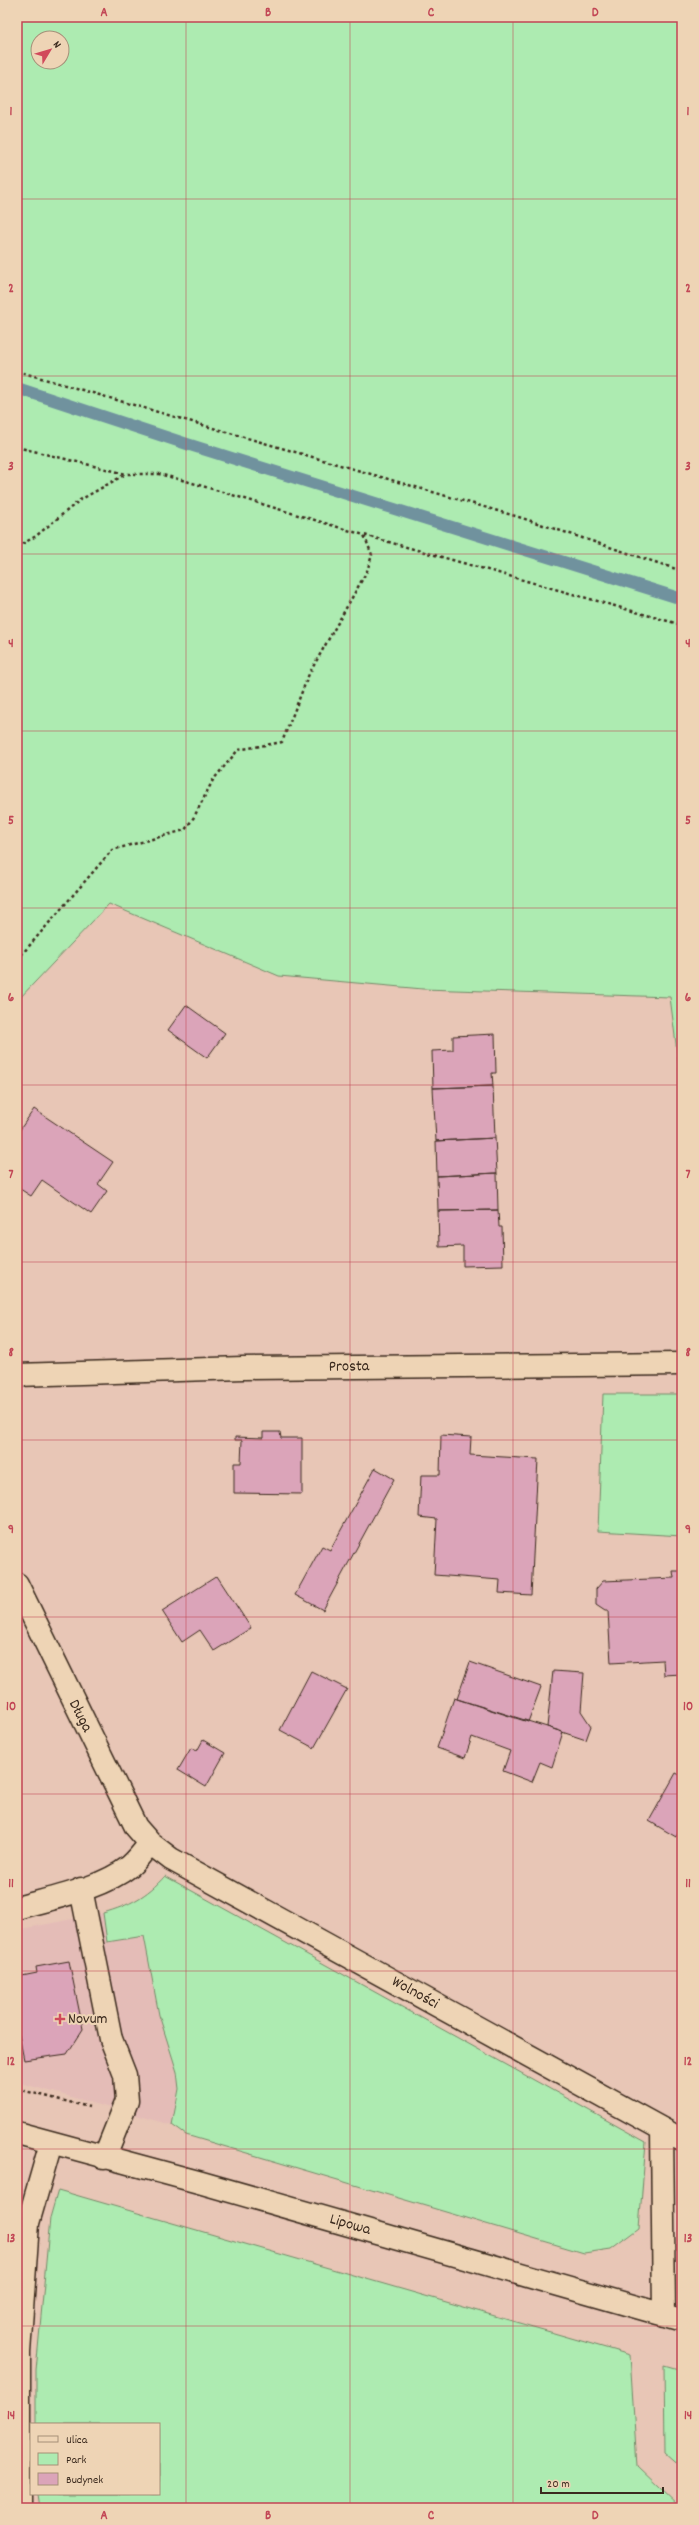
<svg xmlns="http://www.w3.org/2000/svg" width="699" height="2525" viewBox="0 0 699 2525" font-family="Dekko,sans-serif">
  <rect width="100%" height="100%" fill="#e8c6b6"/>
  <filter id="ink" filterUnits="userSpaceOnUse"><feTurbulence type="fractalNoise" baseFrequency=".025" numOctaves="2"/><feDisplacementMap in="SourceGraphic" scale="8" xChannelSelector="R" yChannelSelector="G"/><feConvolveMatrix kernelMatrix="1 2 1 2 8 2 1 2 1" color-interpolation-filters="sRGB"/></filter>
  <g filter="url(#ink)">
    <!-- built -->
    <path fill="#e4bcb7" d="M 103,1913 L 107,1942 L 144,1936 L 159,2015 L 177,2072 L 179,2089 L 172,2125 L 17,2082 L 17,1930 Z"/>
    <!-- green -->
    <path fill="#adebb1" stroke="#748a68" fill-rule="evenodd" d="M 17,17 L 682,17 L 682,1091 L 670,997 L 423,989 L 279,976 L 109,904 L 17,1001 ZM 38,38 L 62,38 L 62,62 L 38,62 Z
      M 603,1394 L 682,1394 L 682,1536 L 598,1531 Z
      M 165,1876 L 646,2142 L 639,2228 L 611,2249 L 584,2253 L 186,2135 L 172,2125 L 179,2089 L 177,2072 L 159,2015 L 144,1936 L 107,1942 L 103,1913 C 130,1905 146,1897 165,1876 Z
      M 58,2190 L 630,2355 L 637,2466 L 681,2508 L 39,2508 L 37,2494 L 159,2494 L 159,2424 L 36,2424 L 36,2371 L 50,2218 Z
      M 664,2365 L 682,2370 L 682,2467 L 665,2452 Z"/>
    <g fill="none" stroke-linecap="round" stroke-linejoin="round">
      <!-- stream -->
      <path stroke="#6f929e" stroke-width="12" d="M 17,388 L 187,444 L 682,599"/>
    </g>
    <!-- building -->
    <path fill="#dba4b9" stroke="#3b2a1e" d="M 186,1005 L 225,1033 L 207,1058 L 168,1030 Z
      M 495,1034 L 496,1073 L 492,1073 L 493,1086 L 433,1088 L 432,1051 L 453,1050 L 453,1036 Z
      M 493,1086 L 495,1138 L 436,1141 L 433,1088 Z
      M 34,1109 L 113,1162 L 98,1184 L 107,1191 L 91,1214 L 42,1180 L 31,1196 L 17,1187 L 17,1134 Z
      M 495,1138 L 497,1173 L 437,1176 L 436,1141 Z
      M 497,1173 L 498,1210 L 438,1211 L 437,1176 Z
      M 498,1210 L 499,1227 L 502,1227 L 503,1265 L 463,1266 L 463,1246 L 439,1247 L 438,1211 Z
      M 263,1432 L 280,1432 L 281,1438 L 302,1438 L 302,1494 L 234,1493 L 234,1463 L 241,1463 L 242,1440 L 235,1440 L 235,1437 L 263,1438 Z
      M 441,1435 L 471,1437 L 470,1455 L 538,1459 L 531,1595 L 499,1593 L 500,1580 L 434,1575 L 437,1519 L 419,1517 L 421,1475 L 440,1475 Z
      M 375,1468 L 394,1479 L 323,1610 L 295,1595 L 322,1546 L 330,1550 Z
      M 673,1571 L 682,1571 L 682,1674 L 664,1675 L 663,1660 L 611,1663 L 608,1611 L 605,1611 L 596,1605 L 596,1589 L 603,1581 L 674,1578 Z
      M 217,1576 L 251,1628 L 214,1651 L 200,1630 L 182,1642 L 162,1611 Z
      M 470,1662 L 541,1687 L 528,1722 L 457,1699 Z
      M 311,1671 L 347,1689 L 314,1748 L 280,1730 Z
      M 553,1671 L 584,1673 L 581,1711 L 591,1726 L 586,1740 L 547,1727 Z
      M 454,1698 L 563,1732 L 552,1767 L 540,1762 L 532,1782 L 503,1771 L 510,1751 L 472,1737 L 465,1758 L 437,1748 Z
      M 203,1740 L 225,1753 L 206,1787 L 178,1770 L 191,1748 L 197,1751 Z
      M 676,1773 L 682,1776 L 682,1826 L 676,1837 L 649,1821 Z
      M 69,1961 L 83,2029 L 67,2054 L 24,2060 L 19,2035 L 17,2035 L 17,1977 L 37,1973 L 36,1967 Z"/>
    <g fill="none" stroke-linecap="round" stroke-linejoin="round">
      <defs>
        <path id="minor" d="M 17,1375 L 243,1368 L 682,1364
          M 17,1584 L 136,1827 L 150,1843 L 171,1859 L 682,2140
          M 81,1889 L 111,2039 L 125,2075 L 127,2101 L 104,2158
          M 17,1908 C 52,1898 101,1889 130,1866 C 137,1860 144,1851 150,1843
          M 662,2129 L 664,2315
          M 17,2133 L 202,2183 L 682,2320
          M 19,2508 L 19,2353 L 28,2223 L 51,2143"/>
      </defs>
      <!-- minor casing -->
      <use href="#minor" stroke="#3b2a1e" stroke-width="25"/>
      <!-- path -->
      <path stroke="#3b2a1e" stroke-width="2.5" stroke-dasharray="3 3" stroke-linecap="butt" d="M 17,371 L 522,518 L 682,571
        M 17,447 L 126,474 L 159,474 L 186,481 L 364,535 L 682,625
        M 17,547 L 36,536 L 80,500 L 126,474
        M 17,960 L 112,850 L 185,830 L 194,817 L 213,780 L 238,750 L 282,742 L 309,674 L 367,571 L 372,555 L 364,535
        M 17,2089 L 89,2107"/>
      <!-- minor -->
      <use href="#minor" stroke="#eed4b5" stroke-width="22"/>
    </g>
  </g>
  <!-- grid -->
  <path fill="none" stroke="#c24655" stroke-width="1" stroke-opacity="0.55" d="M 186,17 L 186,2508M 350,17 L 350,2508M 513,17 L 513,2508M 17,199 L 682,199M 17,376 L 682,376M 17,554 L 682,554M 17,731 L 682,731M 17,908 L 682,908M 17,1085 L 682,1085M 17,1262 L 682,1262M 17,1440 L 682,1440M 17,1617 L 682,1617M 17,1794 L 682,1794M 17,1971 L 682,1971M 17,2149 L 682,2149M 17,2326 L 682,2326"/>
  <!-- markers -->
  <path fill="#d1495b" stroke="#eed4b5" stroke-width="1.5" d="M58 2013h4v4h4v4h-4v4h-4v-4h-4v-4h4z"/>
  <g text-anchor="middle" dominant-baseline="central" stroke-width="4" stroke-linejoin="round" paint-order="stroke">
    <!-- street labels -->
    <g font-size="16" fill="#3b2a1e" stroke="#eed4b5">
      <text transform="translate(349 1367) rotate(-1)">Prosta</text>
      <text transform="translate(80 1716) rotate(63)">Długa</text>
      <text transform="translate(415 1993) rotate(29)">Wolności</text>
      <text transform="translate(350 2225) rotate(16)">Lipowa</text>
    </g>
    <!-- poi labels -->
    <g font-size="16" fill="#3b2a1e" stroke="#eed4b5" text-anchor="start">
      <text x="68" y="2019">Novum</text>
    </g>
  </g>
  <!-- margin -->
  <rect width="699" height="2525" fill="none" stroke="#eed4b5" stroke-width="44"/>
  <!-- legend -->
  <rect x="30" y="2423" width="130" height="72" fill="#eed4b5" stroke="#a69079"/>
  <rect x="38" y="2436" width="20" height="6" fill="#eed4b5" stroke="#a69079"/>
  <text x="66" y="2443" font-size="12" fill="#3b2a1e">Ulica</text>
  <rect x="38" y="2453" width="20" height="12" fill="#adebb1" stroke="#a69079"/>
  <text x="66" y="2463" font-size="12" fill="#3b2a1e">Park</text>
  <rect x="38" y="2473" width="20" height="12" fill="#dba4b9" stroke="#a69079"/>
  <text x="66" y="2483" font-size="12" fill="#3b2a1e">Budynek</text>
  <!-- north arrow -->
  <g transform="translate(50 50) rotate(52)"><circle r="19" fill="#eed4b5" stroke="#a69079"/>
  <path d="M0-3L7 15L0 10L-7 15Z" fill="#d1495b"/>
  <text y="-6" font-size="11" font-weight="bold" text-anchor="middle" fill="#3b2a1e">N</text>
  </g>
  <!-- scale -->
  <path d="M541 2487v6h122v-6" fill="none" stroke="#3b2a1e" stroke-width="2"/>
  <text x="547" y="2487" font-size="12" fill="#3b2a1e" stroke="#eed4b5" stroke-width="3" paint-order="stroke">20 m</text>
  <rect x="22" y="22" width="655" height="2481" fill="none" stroke="#c24655" stroke-width="1.5"/>
  <g font-size="13" text-anchor="middle" font-weight="bold" fill="#c24655">
    <text x="104" y="16">A</text>
    <text x="268" y="16">B</text>
    <text x="431" y="16">C</text>
    <text x="595" y="16">D</text>
    <text x="11" y="115">1</text>
    <text x="688" y="115">1</text>
    <text x="11" y="292">2</text>
    <text x="688" y="292">2</text>
    <text x="11" y="470">3</text>
    <text x="688" y="470">3</text>
    <text x="11" y="647">4</text>
    <text x="688" y="647">4</text>
    <text x="11" y="824">5</text>
    <text x="688" y="824">5</text>
    <text x="11" y="1001">6</text>
    <text x="688" y="1001">6</text>
    <text x="11" y="1178">7</text>
    <text x="688" y="1178">7</text>
    <text x="11" y="1356">8</text>
    <text x="688" y="1356">8</text>
    <text x="11" y="1533">9</text>
    <text x="688" y="1533">9</text>
    <text x="11" y="1710">10</text>
    <text x="688" y="1710">10</text>
    <text x="11" y="1887">11</text>
    <text x="688" y="1887">11</text>
    <text x="11" y="2065">12</text>
    <text x="688" y="2065">12</text>
    <text x="11" y="2242">13</text>
    <text x="688" y="2242">13</text>
    <text x="11" y="2419">14</text>
    <text x="688" y="2419">14</text>
    <text x="104" y="2519">A</text>
    <text x="268" y="2519">B</text>
    <text x="431" y="2519">C</text>
    <text x="595" y="2519">D</text>
  </g>
</svg>
